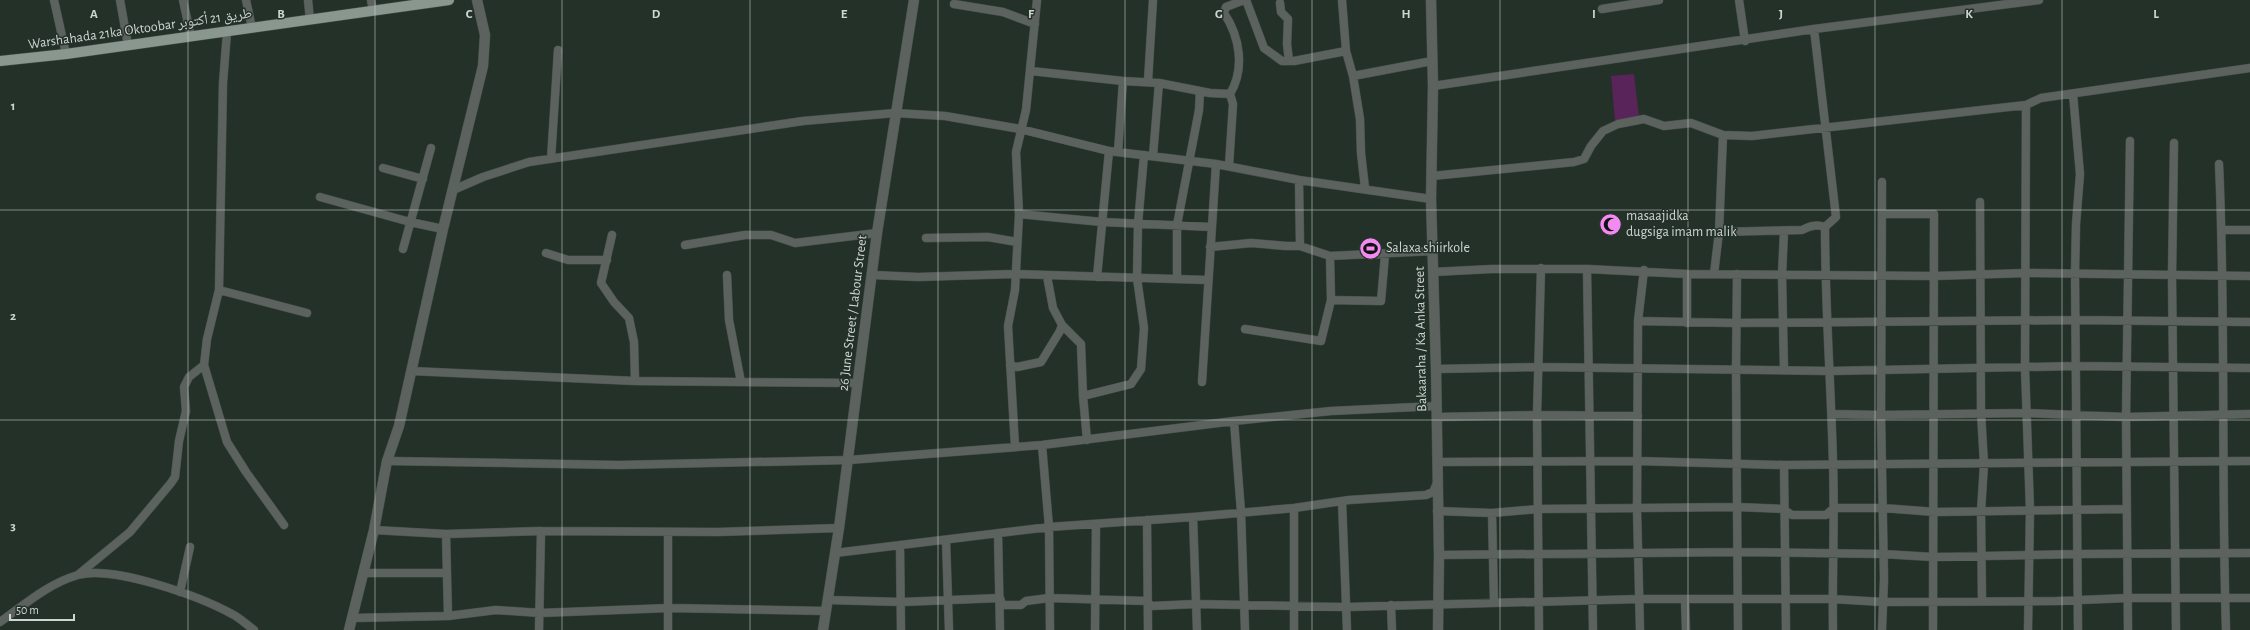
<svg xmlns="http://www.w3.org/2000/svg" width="2250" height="630" viewBox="0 0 2250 630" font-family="'Alegreya Sans','Noto Naskh Arabic',sans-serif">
  <rect width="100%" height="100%" fill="#243129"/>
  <!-- green -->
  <path fill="#582459" d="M 1634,74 L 1639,117 L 1615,121 L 1611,76 Z"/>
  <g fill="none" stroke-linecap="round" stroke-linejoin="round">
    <defs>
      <path id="minor" d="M 54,0 L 66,54
        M 120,0 L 128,45
        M 183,0 L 191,37
        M 246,0 L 252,28
        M 308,0 L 310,20
        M 371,0 L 373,11
        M 1246,0 L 1264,48 L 1282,61 L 1294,61 L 1346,51
        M 1342,0 L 1346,51 L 1353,76 L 1360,119 L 1361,153 L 1365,188
        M 1739,0 L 1745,41
        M 1280,3 L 1281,12 L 1288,19 L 1287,44 L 1289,61
        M 954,4 L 1003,12 L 1035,24
        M 1602,9 L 1659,0
        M 1814,29 L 1836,217 L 1825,227
        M 227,32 L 223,83 L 219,290 L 207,339 L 204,365 L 227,442 L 246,472 L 284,525
        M 1031,71 L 1123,81 L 1159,83 L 1210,93 L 1230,94
        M 1353,76 L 1432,61
        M 1148,81 L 1153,0
        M 1433,86 L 1814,29 L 2039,0
        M 2073,94 L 2080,174 L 2076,224 L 2075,274 L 2078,630
        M 2026,105 L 2025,368 L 2030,510 L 2028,630
        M 2174,143 L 2172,277 L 2176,630
        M 1118,152 L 1123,81
        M 1153,156 L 1159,83
        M 551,159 L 558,50
        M 2219,164 C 2226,319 2221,475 2226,630
        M 1229,166 L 1233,104 L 1230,94 C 1245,69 1240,37 1224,13 L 1226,7 L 1244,0
        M 383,168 L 423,179
        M 1432,176 L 1574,162 L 1584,159 L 1591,146 L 1603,131 L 1618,124 L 1644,119 L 1664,126 L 1691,123 L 1723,135 L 1752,136 L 2026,105 L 2041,98 L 2250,68
        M 1299,180 L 1300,246
        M 453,190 L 483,177 L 529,162 L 803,121 L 895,113 L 945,116 L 1020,129 L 1109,151 L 1216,164 L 1299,180 L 1431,199
        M 320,197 L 410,222 L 443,229
        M 1980,202 L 1981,413 L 1984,464 L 1981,512 L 1982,601
        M 1019,214 L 1102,222 L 1212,227
        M 1882,214 L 1934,214 L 1933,630
        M 1825,227 C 1825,306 1831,384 1833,463 C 1835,519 1832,574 1833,630
        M 2222,230 L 2250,230
        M 1784,231 L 1782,275 L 1784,370
        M 1719,232 L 1802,230 C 1810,226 1816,224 1825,227
        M 612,235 L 601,283 L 614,302 L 629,318 L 634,342 L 635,381
        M 926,238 L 988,237 L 1017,242
        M 685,245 L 745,235 L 771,235 L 795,243 L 877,233
        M 1210,247 L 1251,243 L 1286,246 L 1300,246 L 1330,256 L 1433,251
        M 403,249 L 431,148
        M 546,253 L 568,260 L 607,260
        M 1587,269 L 1593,630
        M 1433,272 L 1492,269 L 1587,269 L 1687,274 L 1934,276 L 2026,273 L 2250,276
        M 1714,274 L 1719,232 L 1723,135
        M 1737,274 L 1736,371 L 1738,630
        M 727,275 L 729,320 L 741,382
        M 873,275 L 918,277 L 1014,274 L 1207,280
        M 1097,277 L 1109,151
        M 1177,278 L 1177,225 L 1199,110 L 1200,91
        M 219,290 L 307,313
        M 1331,300 L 1381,301 L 1385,255
        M 1638,321 L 1736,323 L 2075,320 L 2250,322
        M 1687,323 L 1687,274
        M 1062,325 L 1081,344 L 1083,396 L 1087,440
        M 1245,329 L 1321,341 L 1331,300 L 1330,256
        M 1010,365 L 1017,367 L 1041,362 L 1060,331 L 1062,325 L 1053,308 L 1047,276
        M 1436,369 L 1538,367 L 1830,371 L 2075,366 L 2250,368
        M 411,371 L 635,381 L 858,383
        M 1202,382 L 1216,164
        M 1083,396 L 1131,384 L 1141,369 L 1144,328 L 1137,278 L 1138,224 L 1144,155
        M 1832,414 L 1881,415 L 2026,413 L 2126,417 L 2250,414
        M 1437,417 L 1537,415 L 1638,416
        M 1234,421 L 1241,512 L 1245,630
        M 1042,445 L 1049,527 L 1050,630
        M 1015,446 L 1008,326 L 1015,290 L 1019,214 L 1016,152 L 1026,110 L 1037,0
        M 387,461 L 619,465 L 849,460 L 1042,445 L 1234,421 L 1331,411 L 1437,406
        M 1437,462 L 1637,461 L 1784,465 L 2250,461
        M 1784,465 L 1786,630
        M 1342,501 L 1347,630
        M 1294,508 L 1294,630
        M 1437,511 L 1492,513 L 1538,509 L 1737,507 L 1783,509 L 1792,515 L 1826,515 L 1834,508 L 1883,508 L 1935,512 L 2127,509
        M 1492,513 L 1494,602
        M 1193,517 L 1197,630
        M 1147,520 L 1148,630
        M 374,530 L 446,534 L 541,531 L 718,532 L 839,528
        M 998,533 L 1000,630
        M 446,534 L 448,616
        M 946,540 L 949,630
        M 900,545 L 901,630
        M 835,553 L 1049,527 L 1193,517 L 1294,508 L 1349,500 L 1426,495 L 1433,492 L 1437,483
        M 1439,555 L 1737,552 L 1883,554 L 1933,557 L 2078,554 L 2250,553
        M 363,573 L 447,573
        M 79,574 L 130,532 L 171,483 L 175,477 L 179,441 L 186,411 L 184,387 L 189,377 L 204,365
        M 180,592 L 190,547
        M 828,600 L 902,602 L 1000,598 L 1002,605 L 1021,605 L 1026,601 L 1049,598 L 1147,601 L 1151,606 L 1196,604 L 1347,607 L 1640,599 L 1832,599 L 1883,602 L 2057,601 L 2128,598 L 2250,598
        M 1685,600 L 1686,630
        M 1391,605 L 1392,630
        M 352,618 L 448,616 L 496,610 L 540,613 L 669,608 L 826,611
        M 0,622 C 24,605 49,583 78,575 C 113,565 199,596 232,614 C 240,618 247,625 254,630
        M 539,630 L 541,531
        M 668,630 L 668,532
        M 1095,630 L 1096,524
        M 1539,630 L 1537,415 L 1541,268
        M 1640,630 L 1637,509 L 1638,321 L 1644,270
        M 1882,630 L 1884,579 L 1881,415 L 1882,182
        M 2128,630 L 2126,417 L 2130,141"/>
      <path id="tertiary" d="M 1431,0 L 1433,86 L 1431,199 L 1436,369 L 1439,555 L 1438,630
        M 349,630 L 374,530 L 387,461 L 399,426 L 443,229 L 483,66 L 485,35 L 477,0
        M 823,630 L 839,528 L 877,233 L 914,0"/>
      <path id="primary" d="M 0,61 L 66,54 L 449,0"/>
    </defs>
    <!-- minor casing -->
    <use href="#minor" stroke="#434f47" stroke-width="9"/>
    <!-- tertiary casing -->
    <use href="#tertiary" stroke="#434f47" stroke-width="11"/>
    <!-- primary casing -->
    <use href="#primary" stroke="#434f47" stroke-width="11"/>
    <!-- minor -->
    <use href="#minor" stroke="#5c625e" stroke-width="8"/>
    <!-- tertiary -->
    <use href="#tertiary" stroke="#5c625e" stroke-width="10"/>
    <!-- primary -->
    <use href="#primary" stroke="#8a978e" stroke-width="10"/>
  </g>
  <!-- grid -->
  <path fill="none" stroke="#ced6d1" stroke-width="1" stroke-opacity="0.55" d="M 188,0 L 188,630M 375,0 L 375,630M 562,0 L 562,630M 750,0 L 750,630M 938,0 L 938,630M 1125,0 L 1125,630M 1312,0 L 1312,630M 1500,0 L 1500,630M 1688,0 L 1688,630M 1875,0 L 1875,630M 2062,0 L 2062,630M 0,210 L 2250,210M 0,420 L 2250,420"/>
  <!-- icons -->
  <defs>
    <symbol id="mosque-disc" viewBox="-11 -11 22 22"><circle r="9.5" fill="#f28af2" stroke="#243129"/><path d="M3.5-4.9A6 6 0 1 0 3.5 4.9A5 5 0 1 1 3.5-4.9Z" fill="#111"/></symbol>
    <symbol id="stadium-disc" viewBox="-11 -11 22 22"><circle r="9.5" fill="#f28af2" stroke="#243129"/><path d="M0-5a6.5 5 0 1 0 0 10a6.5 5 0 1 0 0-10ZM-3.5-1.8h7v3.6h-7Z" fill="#111"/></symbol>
  </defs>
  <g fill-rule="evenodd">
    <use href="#mosque-disc" x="1598" y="212" width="25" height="25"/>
    <use href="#stadium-disc" x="1358" y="236" width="25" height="25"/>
  </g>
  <g text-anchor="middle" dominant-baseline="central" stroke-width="3" stroke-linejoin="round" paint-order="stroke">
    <!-- street labels -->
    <g font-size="14" fill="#ced6d1" stroke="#243129">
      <text transform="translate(140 29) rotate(-8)">Warshahada 21ka Oktoobar طريق 21 أكتوبر</text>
      <text transform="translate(853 313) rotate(-83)">26 June Street / Labour Street</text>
      <text transform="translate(1421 339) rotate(-91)">Bakaaraha / Ka Anka Street</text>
    </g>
    <!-- poi labels -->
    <g font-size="14" fill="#ced6d1" stroke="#243129" text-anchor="start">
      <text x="1626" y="216">masaajidka<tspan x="1626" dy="16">dugsiga imam malik</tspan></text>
      <text x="1386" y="248">Salaxa shiirkole</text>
    </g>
  </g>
  <g font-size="13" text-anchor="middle" font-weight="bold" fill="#ced6d1" stroke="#243129" stroke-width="3" stroke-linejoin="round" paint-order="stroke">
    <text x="94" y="18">A</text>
    <text x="281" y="18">B</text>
    <text x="469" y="18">C</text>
    <text x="656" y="18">D</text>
    <text x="844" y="18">E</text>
    <text x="1031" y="18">F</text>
    <text x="1219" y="18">G</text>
    <text x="1406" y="18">H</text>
    <text x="1594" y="18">I</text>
    <text x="1781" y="18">J</text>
    <text x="1969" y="18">K</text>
    <text x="2156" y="18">L</text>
    <text x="13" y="110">1</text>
    <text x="13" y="320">2</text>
    <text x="13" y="530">3</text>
  </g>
  <!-- scale -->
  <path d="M10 614v6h64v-6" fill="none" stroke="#ced6d1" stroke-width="2"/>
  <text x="16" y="614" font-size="12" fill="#ced6d1" stroke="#243129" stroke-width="3" paint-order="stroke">50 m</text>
</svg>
